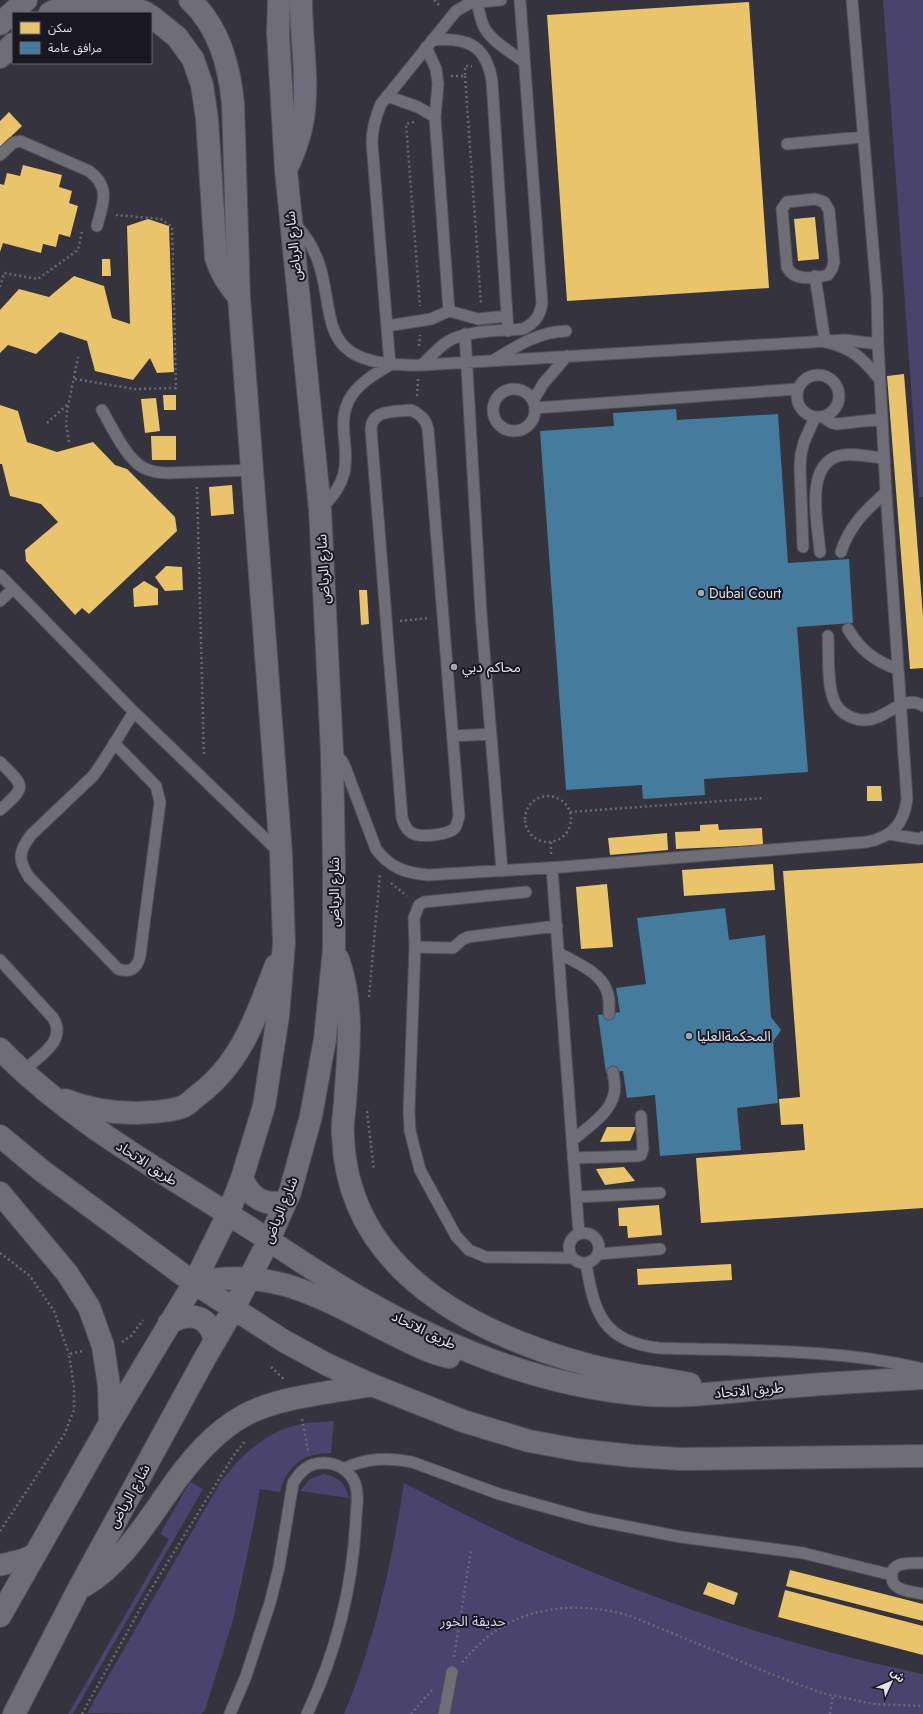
<svg xmlns="http://www.w3.org/2000/svg" width="923" height="1714" viewBox="0 0 923 1714" font-family="Jost,'Noto Sans Arabic',sans-serif">
  <rect width="100%" height="100%" fill="#34333e"/>
  <!-- green -->
  <path fill="#4a436e" d="M 883,0 L 923,0 L 923,497 L 919,497 Z
    M 334,1421 L 331,1453 C 303,1453 288,1465 280,1492 L 260,1489 L 252,1533 L 233,1620 L 205,1710 L 202,1714 L 87,1713 L 220,1483 C 241,1454 269,1429 306,1423 C 315,1422 325,1422 334,1421 Z
    M 324,1474 C 338,1476 346,1484 349,1498 L 300,1491 L 310,1479 Z
    M 190,1482 L 203,1489 L 73,1714 L 68,1714 L 169,1539 L 160,1534 Z
    M 404,1483 C 449,1506 494,1530 540,1550 C 663,1604 791,1647 923,1674 L 923,1714 L 344,1714 C 375,1640 392,1562 404,1483 Z"/>
  <!-- homes -->
  <path fill="#e9c46a" d="M 749,2 L 769,288 L 567,301 L 547,15 Z
    M 9,112 L 22,126 L 0,147 L 0,121 Z
    M 23,165 L 62,175 L 59,187 L 72,191 L 69,203 L 78,206 L 70,237 L 59,234 L 56,247 L 43,244 L 41,253 L 3,243 L 0,252 L 0,184 L 4,185 L 7,173 L 20,176 Z
    M 815,217 L 819,259 L 798,261 L 794,219 Z
    M 148,219 L 169,226 L 174,372 L 157,373 L 150,358 L 133,380 L 95,371 L 87,341 L 60,332 L 36,354 L 8,345 L 0,353 L 0,310 L 19,289 L 49,297 L 74,276 L 104,286 L 112,318 L 130,324 L 127,226 Z
    M 102,259 L 110,259 L 111,276 L 102,276 Z
    M 904,374 L 923,616 L 923,668 L 910,669 L 887,376 Z
    M 163,395 L 176,395 L 176,410 L 164,410 Z
    M 156,398 L 160,431 L 145,433 L 141,399 Z
    M 0,405 L 18,411 L 27,442 L 57,452 L 93,442 L 115,465 L 127,469 L 175,517 L 177,531 L 89,614 L 82,608 L 75,615 L 26,561 L 25,550 L 58,522 L 41,504 L 10,496 L 2,464 L 0,464 Z
    M 151,436 L 176,436 L 176,460 L 152,460 Z
    M 232,485 L 234,514 L 211,516 L 209,487 Z
    M 166,566 L 182,567 L 183,590 L 165,591 L 155,577 Z
    M 144,581 L 158,589 L 158,605 L 134,607 L 133,589 Z
    M 359,590 L 367,590 L 369,624 L 361,625 Z
    M 867,786 L 881,786 L 882,801 L 867,801 Z
    M 718,824 L 719,830 L 762,828 L 763,845 L 676,849 L 675,832 L 700,831 L 700,825 Z
    M 667,833 L 668,850 L 610,855 L 608,838 Z
    M 923,863 L 923,1208 L 701,1223 L 696,1158 L 805,1150 L 803,1124 L 781,1125 L 779,1099 L 800,1097 L 783,871 Z
    M 773,864 L 775,890 L 684,896 L 682,870 Z
    M 607,884 L 613,947 L 581,949 L 576,887 Z
    M 607,1127 L 636,1127 L 630,1141 L 600,1142 Z
    M 624,1167 L 635,1181 L 605,1185 L 596,1169 Z
    M 659,1205 L 662,1235 L 628,1238 L 627,1226 L 619,1226 L 618,1208 Z
    M 731,1264 L 732,1280 L 638,1285 L 637,1269 Z
    M 790,1570 L 923,1604 L 923,1621 L 786,1586 Z
    M 708,1582 L 738,1593 L 734,1605 L 703,1594 Z
    M 785,1590 L 923,1626 L 923,1655 L 778,1617 Z"/>
  <!-- public -->
  <path fill="#457b9d" d="M 676,409 L 677,420 L 778,414 L 788,563 L 849,559 L 853,623 L 797,627 L 808,772 L 704,779 L 705,795 L 643,799 L 642,785 L 566,790 L 540,431 L 614,426 L 613,413 Z
    M 725,908 L 729,940 L 765,935 L 771,1017 L 781,1030 L 773,1042 L 778,1103 L 737,1108 L 741,1150 L 660,1156 L 655,1095 L 627,1098 L 623,1071 L 606,1073 L 598,1015 L 620,1012 L 616,988 L 646,984 L 637,918 Z"/>
  <g fill="none" stroke-linecap="round" stroke-linejoin="round">
    <defs>
      <path id="service" d="M 477,2 C 479,10 480,19 484,27 C 492,42 511,52 524,62
        M 432,40 C 466,37 486,44 492,81 L 508,331
        M 426,47 L 436,69 L 438,84 L 435,117 L 449,311
        M 387,96 L 418,107 L 435,117
        M 787,144 L 863,137
        M 0,155 L 13,143 L 20,141 L 89,171 C 111,187 103,203 97,226
        M 815,199 L 824,202 L 829,210 L 834,262 L 832,269 L 828,275 C 815,278 794,282 787,267 L 782,209 L 787,202 Z
        M 295,224 C 357,288 286,369 422,365 L 845,340 L 878,344
        M 815,276 L 825,342 C 852,348 863,358 880,380
        M 387,326 L 431,319 L 449,311 L 478,319 L 507,316
        M 465,334 L 481,613 L 502,871
        M 494,360 C 517,346 538,332 566,331
        M 390,365 L 372,143 C 372,129 375,118 381,104 L 456,11 L 470,3 L 501,0
        M 422,365 C 430,357 438,348 447,342 C 465,330 501,331 523,329 C 535,323 540,316 542,303 L 520,0
        M797 396a21 21 0 1 1 42 0a21 21 0 1 1-42 0Z
        M493 410a21 21 0 1 1 42 0a21 21 0 1 1-42 0Z
        M 533,401 L 543,384 L 567,356
        M 535,408 L 798,389
        M 102,410 C 112,427 127,460 144,468 C 152,472 159,473 168,473 L 252,470
        M 411,410 C 420,414 426,419 428,429 L 459,816 C 458,820 457,825 455,828 C 448,835 420,838 412,833 C 406,830 404,824 402,818 L 371,429 C 372,409 395,412 411,410 Z
        M 823,417 L 832,423 L 837,424 L 882,419
        M 320,509 C 370,465 327,432 352,395 C 361,382 376,373 390,365
        M 803,547 L 800,467 L 801,454 L 804,442 L 815,417
        M 820,552 C 818,525 804,467 838,456 C 851,452 870,457 884,458
        M 841,552 C 849,526 866,510 886,492
        M 0,575 L 134,712 L 279,852
        M 0,601 L 13,589
        M 848,629 C 860,650 875,661 897,669
        M 828,636 C 829,654 827,681 833,698 C 839,716 860,725 878,717 C 890,712 909,695 923,706
        M 453,736 L 491,734
        M 114,743 L 156,786 L 160,802 L 140,956 C 137,969 130,973 118,969 L 29,877 C 18,860 18,852 31,835 L 93,776 C 108,756 120,733 134,712
        M 334,753 L 342,761 L 345,767 L 376,849 C 390,868 406,873 428,875 L 562,867 L 867,842 C 892,837 904,824 907,799 L 886,492 L 878,344 L 877,296 L 852,0
        M 0,762 C 25,787 27,786 0,810
        M 888,834 L 920,839 L 923,837
        M 552,868 L 579,1234
        M 526,892 L 424,902 L 419,905 L 414,918 L 415,947 L 409,1111 L 410,1131 L 420,1170 L 456,1236 L 469,1250 L 486,1257 L 573,1258
        M 415,947 L 453,948 L 462,940 L 468,937 L 557,926
        M 559,953 C 574,962 599,971 606,989 C 610,996 609,1005 609,1014
        M 0,960 L 53,1018 C 68,1041 38,1057 22,1072
        M 572,1141 C 586,1128 610,1114 614,1094 C 616,1087 614,1080 613,1072
        M 573,1158 L 638,1156 L 641,1155 L 643,1149 L 641,1116
        M 577,1197 L 660,1193
        M569 1248a15 15 0 1 1 30 0a15 15 0 1 1-30 0Z
        M 599,1254 L 660,1249
        M 586,1263 C 594,1313 603,1342 659,1348 C 747,1351 837,1348 923,1369
        M 343,1469 C 366,1458 387,1457 412,1462 L 499,1494 L 589,1519 L 681,1537 L 803,1553 L 892,1575
        M 923,1563 C 912,1563 889,1561 892,1578 C 892,1582 895,1586 899,1588 C 906,1592 915,1592 923,1594
        M 230,1714 L 246,1676 L 270,1603 L 279,1567 L 293,1483 C 300,1472 308,1463 322,1463 C 335,1462 348,1469 354,1481 C 359,1492 357,1506 356,1517 C 353,1585 336,1653 307,1714
        M 444,1714 L 452,1672"/>
      <path id="minor" d="M 0,1565 L 22,1560 L 36,1554"/>
      <path id="tertiary" d="M 50,13 C 77,0 118,0 146,13
        M 151,16 L 177,37 L 193,59 L 202,85 L 207,119 L 216,258 C 221,274 228,285 239,297
        M 0,24 L 26,0
        M 0,57 L 13,44"/>
      <path id="secondary" d="M 338,959 C 355,1006 348,1055 345,1103 C 344,1114 342,1125 343,1135 C 347,1271 474,1334 589,1365 C 622,1374 656,1377 690,1384
        M 0,1049 C 66,1117 148,1163 228,1214 C 273,1242 316,1273 362,1299 C 446,1347 539,1385 636,1394 C 682,1399 729,1391 774,1388 C 824,1383 874,1381 923,1378
        M 65,1100 C 88,1109 113,1113 137,1113 C 151,1112 169,1112 182,1107 C 188,1105 193,1099 197,1096 C 242,1063 257,1014 276,965
        M 0,1136 L 41,1170 L 194,1283 L 284,1341 L 328,1365 L 372,1385 L 463,1421 L 529,1441 L 578,1450 L 633,1456 L 681,1459 L 923,1456
        M 242,1178 C 250,1198 266,1207 286,1201
        M 0,1193 L 67,1273 L 89,1307 L 103,1346 L 109,1386 L 110,1423
        M 194,1283 C 271,1266 318,1296 385,1330 C 405,1340 427,1352 449,1357
        M 169,1323 C 191,1311 209,1315 215,1341
        M 84,1586 C 121,1564 144,1526 168,1492 C 188,1463 213,1432 245,1415 C 278,1397 334,1392 372,1385
        M 0,1616 L 110,1423 L 194,1283 L 228,1214 L 242,1178 L 264,1106 L 278,1016 L 284,943 L 281,854 L 239,297 L 233,103 C 229,65 219,27 190,0
        M 14,1714 L 78,1590 L 205,1358 L 234,1308 L 269,1240 L 290,1192 L 311,1116 L 325,1039 L 334,949 L 334,863 L 332,752 L 320,509 L 286,170 L 278,33 L 279,0"/>
      <path id="primary" d="M 286,170 C 295,151 302,132 304,111 C 308,75 301,37 301,0"/>
    </defs>
    <!-- service casing -->
    <use href="#service" stroke="#515059" stroke-width="13"/>
    <!-- minor casing -->
    <use href="#minor" stroke="#515059" stroke-width="23"/>
    <!-- tertiary casing -->
    <use href="#tertiary" stroke="#515059" stroke-width="24"/>
    <!-- secondary casing -->
    <use href="#secondary" stroke="#515059" stroke-width="24"/>
    <!-- primary casing -->
    <use href="#primary" stroke="#515059" stroke-width="24"/>
    <!-- path -->
    <path stroke="#6a6971" stroke-width="2.5" stroke-dasharray="2 3" stroke-linecap="butt" d="M 434,0 L 440,6
      M 451,76 L 465,76 L 465,66 L 472,66
      M 465,76 L 481,304
      M 414,122 L 406,124 L 420,306
      M 0,287 L 4,273 L 38,279 L 78,250 L 82,231
      M 419,346 L 420,335
      M 75,379 L 134,389 L 176,388 L 172,227 L 161,219 L 116,215
      M 417,396 L 418,379
      M 47,423 L 68,404
      M 69,442 L 66,424 L 67,412 L 78,357
      M 197,487 L 204,757
      M 400,621 L 429,618
      M525 819a23 23 0 1 1 46 0a23 23 0 1 1-46 0Z
      M 570,812 L 764,798
      M 551,842 L 551,854
      M 391,883 L 407,896
      M 369,997 L 380,874
      M 367,1111 L 374,1170
      M 0,1253 L 30,1276 L 54,1311 L 69,1354
      M 122,1342 L 131,1336 L 143,1320
      M 271,1367 L 285,1380
      M 302,1419 L 308,1451
      M 0,1531 L 64,1435 L 74,1410 L 74,1387 L 69,1354 L 83,1351
      M 454,1657 L 471,1550
      M 462,1662 C 472,1652 481,1641 493,1633 C 533,1604 582,1603 628,1615 L 776,1676 L 822,1693 L 873,1704 L 923,1706
      M 82,1714 L 150,1591 L 234,1455 L 246,1440
      M 411,1714 L 432,1690
      M 830,1714 L 833,1696"/>
    <!-- service -->
    <use href="#service" stroke="#6f6d76" stroke-width="11"/>
    <!-- minor -->
    <use href="#minor" stroke="#6f6d76" stroke-width="21"/>
    <!-- tertiary -->
    <use href="#tertiary" stroke="#6f6d76" stroke-width="22"/>
    <!-- secondary -->
    <use href="#secondary" stroke="#6f6d76" stroke-width="22"/>
    <!-- primary -->
    <use href="#primary" stroke="#6f6d7a" stroke-width="22"/>
  </g>
  <!-- markers -->
  <g fill="#a6a5b2" stroke="#191821" stroke-width="1.5">
    <circle cx="701" cy="593" r="4"/>
    <circle cx="454" cy="667" r="4"/>
    <circle cx="689" cy="1036" r="4"/>
  </g>
  <g text-anchor="middle" dominant-baseline="central" stroke-width="4" stroke-linejoin="round" paint-order="stroke">
    <!-- street labels -->
    <g font-size="14" fill="#e4e3f0" stroke="#191821">
      <text transform="translate(293 246) rotate(-96)">شارع الرياض</text>
      <text transform="translate(323 569) rotate(-93)">شارع الرياض</text>
      <text transform="translate(334 892) rotate(-90)">شارع الرياض</text>
      <text transform="translate(147 1163) rotate(33)">طريق الاتحاد</text>
      <text transform="translate(280 1210) rotate(-68)">شارع الرياض</text>
      <text transform="translate(424 1330) rotate(26)">طريق الاتحاد</text>
      <text transform="translate(749 1390) rotate(-5)">طريق الاتحاد</text>
      <text transform="translate(129 1496) rotate(-61)">شارع الرياض</text>
    </g>
    <!-- poi labels -->
    <g font-size="14" fill="#e4e3f0" stroke="#191821" text-anchor="start">
      <text x="709" y="593">Dubai Court</text>
      <text x="462" y="667">محاكم دبي</text>
      <text x="697" y="1036">المحكمةالعليا</text>
    </g>
    <!-- park labels -->
    <g font-size="14" fill="#d8d4f6" stroke="#191821">
      <text x="473" y="1621">حديقة الخور</text>
    </g>
  </g>
  <!-- legend -->
  <rect x="12" y="12" width="140" height="52" fill="#191821" stroke="#6a6974"/>
  <rect x="20" y="22" width="20" height="12" fill="#e9c46a" stroke="#6a6974"/>
  <text x="48" y="32" font-size="12" fill="#e4e3f0">سكن</text>
  <rect x="20" y="42" width="20" height="12" fill="#457b9d" stroke="#6a6974"/>
  <text x="48" y="52" font-size="12" fill="#e4e3f0">مرافق عامة</text>
  <!-- north arrow -->
  <g transform="translate(891 1682) rotate(46)" stroke="#191821" stroke-width="3" paint-order="stroke">
  <path d="M0-3L7 15L0 10L-7 15Z" fill="#e4e3f0"/>
  <text y="-6" font-size="11" font-weight="bold" text-anchor="middle" fill="#e4e3f0">ش</text>
  </g>
</svg>
